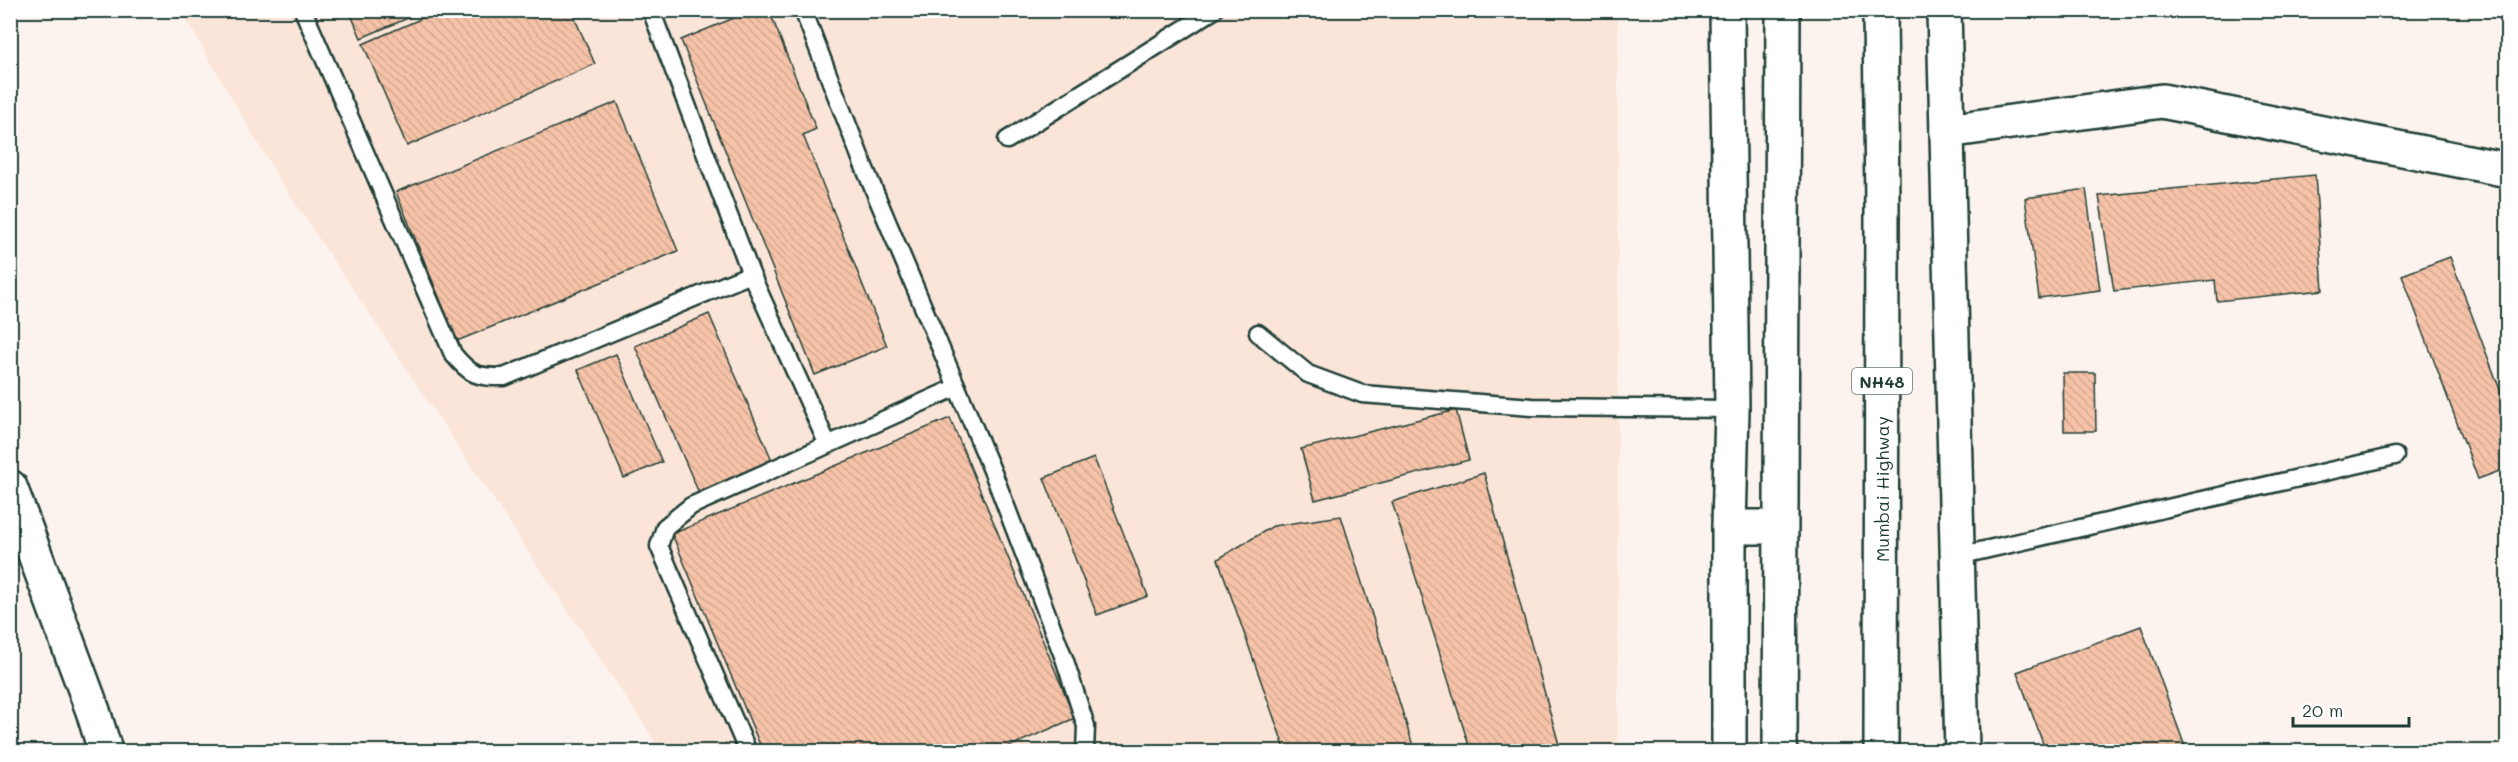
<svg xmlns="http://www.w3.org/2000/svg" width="2518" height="762" viewBox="0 0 2518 762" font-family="Mali,sans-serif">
  <defs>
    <pattern id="building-back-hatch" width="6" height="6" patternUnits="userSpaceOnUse" patternTransform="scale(1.5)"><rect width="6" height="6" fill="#f7c3a8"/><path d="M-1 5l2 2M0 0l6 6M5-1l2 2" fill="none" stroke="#d3a891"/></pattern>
  </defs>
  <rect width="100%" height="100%" fill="#fdf3ee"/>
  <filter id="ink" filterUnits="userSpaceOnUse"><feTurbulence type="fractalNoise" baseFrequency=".0167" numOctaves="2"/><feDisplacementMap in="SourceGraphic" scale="12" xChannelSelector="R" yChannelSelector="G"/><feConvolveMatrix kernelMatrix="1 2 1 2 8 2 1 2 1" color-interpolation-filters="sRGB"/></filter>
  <g filter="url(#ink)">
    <!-- built -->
    <path fill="#fbe5d9" d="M 181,11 L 1618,11 L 1618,751 L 640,751 L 655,741 L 277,176 Z"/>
    <!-- building -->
    <path fill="url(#building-back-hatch)" stroke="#1f3d34" stroke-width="1.5" d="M 349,10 L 427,10 L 361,38 Z
      M 441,10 L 571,10 L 595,64 L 407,146 L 363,44 Z
      M 753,10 L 769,10 L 816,129 L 803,135 L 887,346 L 815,375 L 681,40 Z
      M 617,102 L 678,251 L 457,341 L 396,192 Z
      M 2315,175 L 2323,290 L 2217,301 L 2215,280 L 2114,291 L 2099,196 Z
      M 2086,189 L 2100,290 L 2039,298 L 2025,198 Z
      M 2450,257 L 2508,411 L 2508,468 L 2478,479 L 2402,275 Z
      M 709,314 L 772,460 L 699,493 L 635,346 Z
      M 616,354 L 662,462 L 624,478 L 578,370 Z
      M 2063,373 L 2095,373 L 2096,431 L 2064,431 Z
      M 1456,410 L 1469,460 L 1315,500 L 1301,449 Z
      M 950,418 L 1075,718 L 997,752 L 763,752 L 672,534 Z
      M 1094,458 L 1148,596 L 1097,615 L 1044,478 Z
      M 1484,473 L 1561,752 L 1471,752 L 1392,502 Z
      M 1341,516 L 1415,752 L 1286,752 L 1218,559 L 1273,526 Z
      M 2141,626 L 2187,752 L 2046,752 L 2017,672 Z"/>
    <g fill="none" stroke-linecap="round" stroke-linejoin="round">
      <defs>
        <path id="service" d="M 303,10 L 453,354 C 471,376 477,377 504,377 L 751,274
          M 651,10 L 751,274 L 828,445
          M 803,10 L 863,164 L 994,475 L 1065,661 L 1086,726 L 1085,752
          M 1007,140 L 1214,10
          M 1258,333 L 1308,374 L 1362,394 L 1532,407 L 1732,409
          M 1958,556 L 2395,456
          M 748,752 L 659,546 L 665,527 L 691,506 L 957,387"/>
        <path id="minor" d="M 1947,131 L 2162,101 L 2508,170
          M 10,487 L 93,711 L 104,747 L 103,752"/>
        <path id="tertiary" d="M 1727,10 L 1732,409 L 1729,527 L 1729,752
          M 1944,10 L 1962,752"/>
        <path id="trunk" d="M 1880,10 L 1882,208 L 1881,752
          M 1729,527 L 1779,527
          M 1780,752 L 1783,10"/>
      </defs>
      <!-- service casing -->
      <use href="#service" stroke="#1f3d34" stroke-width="21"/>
      <!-- minor casing -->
      <use href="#minor" stroke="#1f3d34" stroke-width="38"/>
      <!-- tertiary casing -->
      <use href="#tertiary" stroke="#1f3d34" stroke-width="38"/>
      <!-- trunk casing -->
      <use href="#trunk" stroke="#1f3d34" stroke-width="38"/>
      <!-- service -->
      <use href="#service" stroke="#fff" stroke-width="16"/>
      <!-- minor -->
      <use href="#minor" stroke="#fff" stroke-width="33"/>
      <!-- tertiary -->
      <use href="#tertiary" stroke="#fff" stroke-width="33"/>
      <!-- trunk -->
      <use href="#trunk" stroke="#fff" stroke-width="33"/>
    </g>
  </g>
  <g text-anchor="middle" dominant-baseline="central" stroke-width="4.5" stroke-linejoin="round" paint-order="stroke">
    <!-- shield labels -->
    <rect fill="#fff" stroke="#627771" stroke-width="1.5" x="1852" y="368" width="60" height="26" rx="4.5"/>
    <g font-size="16" font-weight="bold" fill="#1f3d34">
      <text x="1882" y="381">NH48</text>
    </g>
    <!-- street labels -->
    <g font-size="18" fill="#1f3d34" stroke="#fff">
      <text transform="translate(1882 489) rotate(-90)">Mumbai Highway</text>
    </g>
  </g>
  <!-- margin -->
  <rect width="2518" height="762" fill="none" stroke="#fff" stroke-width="36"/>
  <rect x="18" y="18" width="2482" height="726" fill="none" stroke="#1f3d34" stroke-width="2" filter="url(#ink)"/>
  <!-- scale -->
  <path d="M2293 717v9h116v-9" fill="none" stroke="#1f3d34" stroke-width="3"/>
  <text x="2302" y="717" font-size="18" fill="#1f3d34" stroke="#ffffff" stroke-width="4.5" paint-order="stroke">20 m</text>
</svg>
